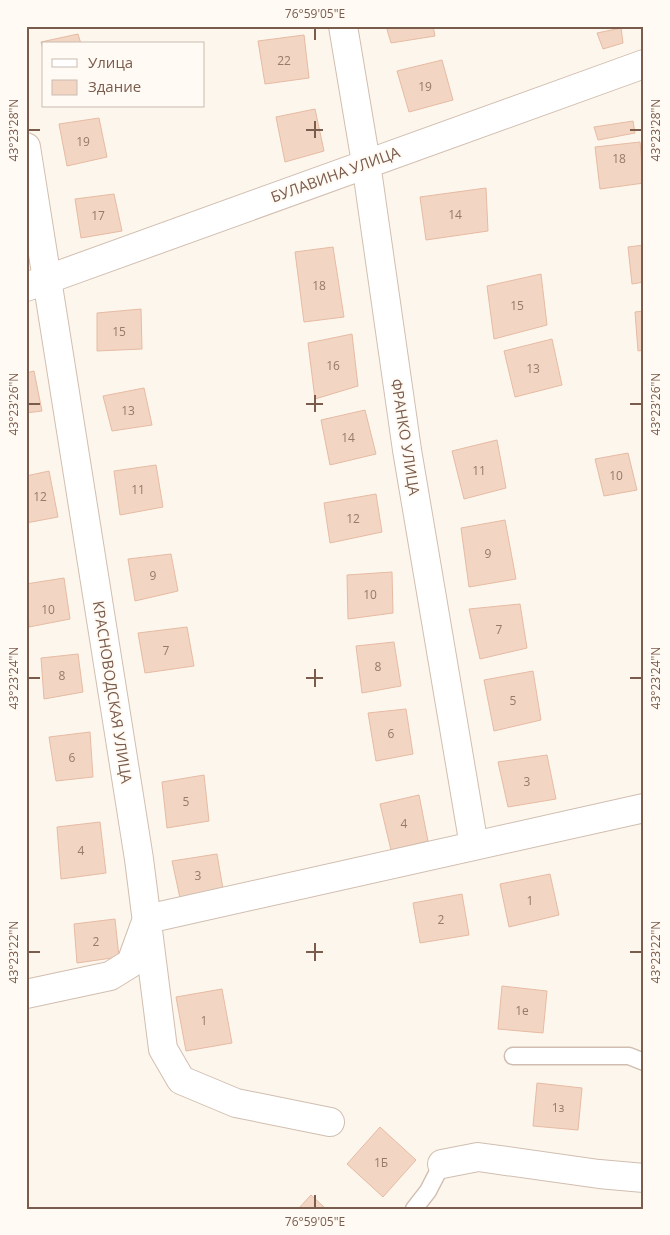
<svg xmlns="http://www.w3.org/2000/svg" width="670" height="1235" viewBox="0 0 670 1235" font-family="'Open Sans',sans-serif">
  <rect width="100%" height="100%" fill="#fdf6ec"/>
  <!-- building -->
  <path fill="#f3d5c3" stroke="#e6bba3" d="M 386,26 L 433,26 L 435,36 L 391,43 Z
    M 621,28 L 623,43 L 603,49 L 597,33 Z
    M 78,34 L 81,44 L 44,44 L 44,52 L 41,42 Z
    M 304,35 L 309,78 L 265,84 L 258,41 Z
    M 442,60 L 453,100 L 409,112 L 397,71 Z
    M 315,109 L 324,151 L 285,162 L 276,117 Z
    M 99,118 L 107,157 L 67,166 L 59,124 Z
    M 633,121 L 635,133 L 598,140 L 594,127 Z
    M 640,142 L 644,183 L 600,189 L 595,147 Z
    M 486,188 L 488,231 L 426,240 L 420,197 Z
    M 114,194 L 122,231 L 81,238 L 75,199 Z
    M 644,245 L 644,282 L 632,284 L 628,247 Z
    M 333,247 L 344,317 L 304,322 L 295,252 Z
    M 541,274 L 547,325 L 494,339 L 487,286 Z
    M 141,309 L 142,349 L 97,351 L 97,313 Z
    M 644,311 L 644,350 L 638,351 L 635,312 Z
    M 352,334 L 358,386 L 315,399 L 308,343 Z
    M 552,339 L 562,385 L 515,397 L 504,351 Z
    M 34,371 L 42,411 L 26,413 L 26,373 Z
    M 144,388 L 152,425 L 112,431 L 103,396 Z
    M 365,410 L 376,454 L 330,465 L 321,420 Z
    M 497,440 L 506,488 L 464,499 L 452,451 Z
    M 628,453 L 637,490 L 604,496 L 595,459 Z
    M 156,465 L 163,507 L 120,515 L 114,471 Z
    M 49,471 L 58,517 L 26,523 L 26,476 Z
    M 376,494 L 382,532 L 330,543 L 324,503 Z
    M 505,520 L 516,579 L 469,587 L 461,528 Z
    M 171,554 L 178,591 L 135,601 L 128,559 Z
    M 392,572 L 393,613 L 348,619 L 347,575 Z
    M 64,578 L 70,619 L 29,627 L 26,584 Z
    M 520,604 L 527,648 L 480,659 L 469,609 Z
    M 187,627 L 194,666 L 145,673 L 138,633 Z
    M 394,642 L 401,686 L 362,693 L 356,646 Z
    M 78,654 L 83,692 L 44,699 L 41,658 Z
    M 533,671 L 541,720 L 494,731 L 484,680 Z
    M 406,709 L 413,754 L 376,761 L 368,713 Z
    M 90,732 L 93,777 L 56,781 L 49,737 Z
    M 547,755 L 556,799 L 508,807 L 498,762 Z
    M 204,775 L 209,821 L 167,828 L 162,782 Z
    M 419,795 L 428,841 L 391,850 L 380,804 Z
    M 100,822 L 106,873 L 61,879 L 57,827 Z
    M 217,854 L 223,889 L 180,898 L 172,861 Z
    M 550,874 L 559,915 L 509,927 L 500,884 Z
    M 462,894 L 469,935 L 420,943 L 413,903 Z
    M 115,919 L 119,957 L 77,963 L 74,924 Z
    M 502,986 L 547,991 L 543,1033 L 498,1029 Z
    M 222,989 L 232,1043 L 186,1051 L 176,997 Z
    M 537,1083 L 582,1088 L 578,1130 L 533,1126 Z
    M 380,1127 L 416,1160 L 383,1197 L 347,1164 Z
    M 311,1195 L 326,1209 L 298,1209 Z"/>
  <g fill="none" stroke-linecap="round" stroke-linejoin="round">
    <defs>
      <path id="lane" d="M 513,1056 L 629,1056 L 644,1062
        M 414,1209 L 428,1191 L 442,1164"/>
      <path id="street" d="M 343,26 L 366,163 L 407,450 L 474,846
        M 26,147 L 139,859 L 163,1049 L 181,1080 L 236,1103 L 330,1122
        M 26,287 L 644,64
        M 26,994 L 110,976 L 131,963 L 147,919 L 644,808
        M 442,1164 L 478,1157 L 599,1174 L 644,1178"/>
    </defs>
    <!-- lane casing -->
    <use href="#lane" stroke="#d1beb0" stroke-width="19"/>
    <!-- street casing -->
    <use href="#street" stroke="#d1beb0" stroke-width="30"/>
    <!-- lane -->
    <use href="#lane" stroke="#fff" stroke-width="16"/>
    <!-- street -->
    <use href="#street" stroke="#fff" stroke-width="28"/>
  </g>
  <!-- ticks -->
  <path fill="none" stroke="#7a5c4d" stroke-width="2" d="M 315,28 L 315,40M 315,121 L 315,138M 28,130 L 40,130M 306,130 L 323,130M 630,130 L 642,130M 315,395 L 315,412M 28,404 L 40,404M 306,404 L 323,404M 630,404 L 642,404M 315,669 L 315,687M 28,678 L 40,678M 306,678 L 323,678M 630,678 L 642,678M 315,943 L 315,961M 28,952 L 40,952M 306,952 L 323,952M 630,952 L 642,952M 315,1195 L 315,1208"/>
  <g text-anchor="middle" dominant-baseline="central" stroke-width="4" stroke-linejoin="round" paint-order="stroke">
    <!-- number labels -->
    <g font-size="12" fill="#987a6a">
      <text x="284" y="60">22</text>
      <text x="425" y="86">19</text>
      <text x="83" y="141">19</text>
      <text x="619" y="158">18</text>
      <text x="455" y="214">14</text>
      <text x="98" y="215">17</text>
      <text x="319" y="285">18</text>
      <text x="517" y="305">15</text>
      <text x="119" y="331">15</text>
      <text x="333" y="365">16</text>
      <text x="533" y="368">13</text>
      <text x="128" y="410">13</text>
      <text x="348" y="437">14</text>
      <text x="479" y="470">11</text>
      <text x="616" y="475">10</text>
      <text x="138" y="489">11</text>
      <text x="40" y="496">12</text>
      <text x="353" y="518">12</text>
      <text x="488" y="553">9</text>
      <text x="153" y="575">9</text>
      <text x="370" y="594">10</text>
      <text x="48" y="609">10</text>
      <text x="499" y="629">7</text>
      <text x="166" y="650">7</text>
      <text x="378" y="666">8</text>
      <text x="62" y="675">8</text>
      <text x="513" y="700">5</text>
      <text x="391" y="733">6</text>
      <text x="72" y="757">6</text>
      <text x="527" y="781">3</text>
      <text x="186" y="801">5</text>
      <text x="404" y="823">4</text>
      <text x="81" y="850">4</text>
      <text x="198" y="875">3</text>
      <text x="530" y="900">1</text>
      <text x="441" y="919">2</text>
      <text x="96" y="941">2</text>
      <text x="522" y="1010">1е</text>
      <text x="204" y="1020">1</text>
      <text x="558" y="1107">1з</text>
      <text x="381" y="1162">1Б</text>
    </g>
    <!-- street labels -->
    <g font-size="15" fill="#7a5c4d" stroke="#fffaf3">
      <text transform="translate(335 174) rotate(-20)">БУЛАВИНА УЛИЦА</text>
      <text transform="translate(406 437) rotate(81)">ФРАНКО УЛИЦА</text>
      <text transform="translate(113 692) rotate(81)">КРАСНОВОДСКАЯ УЛИЦА</text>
    </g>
  </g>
  <!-- border -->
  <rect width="670" height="1235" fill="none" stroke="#fffaf3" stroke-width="55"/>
  <!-- legend -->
  <rect x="42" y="42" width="162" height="65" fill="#fffaf3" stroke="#cabbb1"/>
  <rect x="52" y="59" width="25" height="8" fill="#ffffff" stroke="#cabbb1"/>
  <text x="88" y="68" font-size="15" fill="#7a5c4d">Улица</text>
  <rect x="52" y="80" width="25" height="15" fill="#f3d5c3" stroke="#cabbb1"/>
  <text x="88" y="92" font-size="15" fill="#7a5c4d">Здание</text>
  <rect x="28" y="28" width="614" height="1180" fill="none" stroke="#7a5c4d" stroke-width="2"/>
  <g font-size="12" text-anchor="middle" fill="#7a5c4d">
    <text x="315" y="18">76°59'05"E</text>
    <text transform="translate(14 130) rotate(-90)" y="4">43°23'28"N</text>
    <text transform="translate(656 130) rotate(-90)" y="4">43°23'28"N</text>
    <text transform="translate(14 404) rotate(-90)" y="4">43°23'26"N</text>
    <text transform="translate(656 404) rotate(-90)" y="4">43°23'26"N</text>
    <text transform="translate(14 678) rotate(-90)" y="4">43°23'24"N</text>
    <text transform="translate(656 678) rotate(-90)" y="4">43°23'24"N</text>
    <text transform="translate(14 952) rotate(-90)" y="4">43°23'22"N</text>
    <text transform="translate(656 952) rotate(-90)" y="4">43°23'22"N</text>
    <text x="315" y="1226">76°59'05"E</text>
  </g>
</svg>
